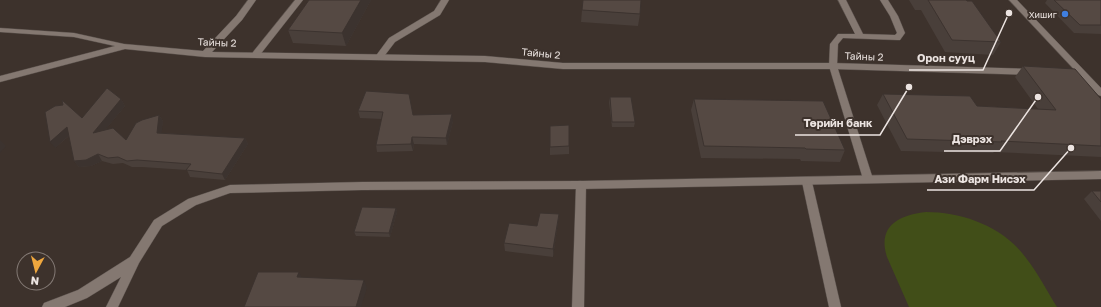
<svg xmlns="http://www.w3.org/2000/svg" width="1101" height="307" viewBox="0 0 1101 307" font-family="'Golos Text',sans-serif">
  <rect width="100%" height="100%" fill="#3d322c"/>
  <!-- green -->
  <path fill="#414e18" d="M 926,212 C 963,212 1004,227 1026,258 C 1038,273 1047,291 1057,307 L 909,307 L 887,257 C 877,226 899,215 926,212 Z"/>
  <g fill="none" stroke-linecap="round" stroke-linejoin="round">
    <defs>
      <path id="service" d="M 295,0 L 303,0 L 259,56 L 253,56 L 252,54 L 253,52 Z
        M 441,0 L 449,0 L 440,15 L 395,42 L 382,59 L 376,59 L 375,57 L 389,38 L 434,11 Z
        M 838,0 L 846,0 L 863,34 L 895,35 L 897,33 L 890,16 L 880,0 L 888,0 L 898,16 L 905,33 L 900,40 L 897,40 L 843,38 L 838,44 L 837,66 L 873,179 L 872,182 L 864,182 L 863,179 L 829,66 L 830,44 L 838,34 L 855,34 Z
        M 807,178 L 811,179 L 812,182 L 841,307 L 829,307 L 802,182 L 803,179 Z
        M 581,181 L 585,182 L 586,185 L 584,307 L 572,307 L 576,185 L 577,182 Z"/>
      <path id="minor" d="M 248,0 L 256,0 L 242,20 L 212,52 L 485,56 L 563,63 L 833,63 L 1032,69 L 1036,72 L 1032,75 L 833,69 L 563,69 L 485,62 L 205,57 L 125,49 L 0,82 L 0,76 L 115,46 L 74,37 L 0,32 L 0,28 L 74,33 L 124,44 L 203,51 L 236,16 Z
        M 1009,0 L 1017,0 L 1101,88 L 1101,96 L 1098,95 Z
        M 1101,171 L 1101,179 L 581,189 L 362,190 L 230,193 L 196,205 L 162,226 L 139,263 L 118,307 L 106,307 L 121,277 L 87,298 L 65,307 L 42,307 L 44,303 L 78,290 L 130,257 L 154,220 L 188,199 L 230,185 L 362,182 L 581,181 Z"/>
    </defs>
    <!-- service casing -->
    <use href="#service" stroke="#574e49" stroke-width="1"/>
    <!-- minor casing -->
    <use href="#minor" stroke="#574e49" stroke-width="1"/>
    <!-- service -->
    <use href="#service" fill="#847871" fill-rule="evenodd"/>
    <!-- minor -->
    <use href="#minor" fill="#847871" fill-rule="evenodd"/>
  </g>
  <!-- wall -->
  <path fill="#493f3a" d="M 371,0 L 346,46 L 293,43 L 288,30 Z
    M 909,0 L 966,0 L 1001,42 L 993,55 L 945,52 L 921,10 L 915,10 Z
    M 1047,0 L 1101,0 L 1101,34 L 1074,33 L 1045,3 Z
    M 582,10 L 640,14 L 638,26 L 581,22 Z
    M 1023,66 L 1101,99 L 1101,157 L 994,152 L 993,153 L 901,151 L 877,105 L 883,94 L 977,106 L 1038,109 L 1015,77 Z
    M 366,91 L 413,115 L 453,121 L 447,145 L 414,144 L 413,151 L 377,152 L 376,145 L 382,119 L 360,118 L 358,111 Z
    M 610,97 L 635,122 L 634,127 L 612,127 L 609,102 Z
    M 121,99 L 125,106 L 105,130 L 126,140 L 159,115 L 163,121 L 161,133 L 245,138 L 248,144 L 225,180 L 190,177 L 187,170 L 142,167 L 132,167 L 123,163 L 113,164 L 102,161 L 91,166 L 79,167 L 74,161 L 69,136 L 55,148 L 82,118 Z
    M 694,99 L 845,150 L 840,162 L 801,161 L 800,159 L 701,158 L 691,110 Z
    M 550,134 L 569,146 L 569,154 L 550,155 Z
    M 1092,191 L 1101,191 L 1101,221 L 1084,199 Z
    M 396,208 L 397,212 L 390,237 L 356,236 L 354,232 Z
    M 559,214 L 558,222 L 553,257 L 505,251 L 504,243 Z"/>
  <!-- shaded-wall -->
  <path fill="#3c332f" d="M 361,0 L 371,0 L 346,46 L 342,33 Z
    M 121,99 L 125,106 L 97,140 L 93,133 Z
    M 452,114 L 453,121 L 447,145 L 446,138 Z
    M 159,115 L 163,121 L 161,139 L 157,133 Z
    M 67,127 L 72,133 L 55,148 L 50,142 Z
    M 412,137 L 414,144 L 413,151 L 411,144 Z
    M 245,138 L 248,144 L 225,180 L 222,174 Z
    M 0,140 L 6,146 L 0,153 Z
    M 98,154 L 102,161 L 91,166 L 79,167 L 74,161 Z
    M 396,208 L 397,212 L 390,237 L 389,233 Z
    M 559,214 L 558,222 L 553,257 L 553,249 Z
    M 299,272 L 303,280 L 297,277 Z
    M 364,280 L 367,288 L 361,307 L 356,307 Z"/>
  <!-- building -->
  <path fill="#554943" stroke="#3c332f" d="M 309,0 L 361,0 L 342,33 L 288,30 Z
    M 583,0 L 641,0 L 640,14 L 582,10 Z
    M 928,0 L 966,0 L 967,1 L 972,1 L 1001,42 L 952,40 Z
    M 1054,0 L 1101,0 L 1101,25 L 1080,25 Z
    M 1023,66 L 1075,69 L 1101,99 L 1101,146 L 1001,141 L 1002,142 L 907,139 L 883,94 L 970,96 L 977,106 L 1056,110 Z
    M 107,88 L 121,99 L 93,133 L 113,128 L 126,140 L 136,123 L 142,120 L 159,115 L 157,133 L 245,138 L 222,174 L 186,170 L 191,164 L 137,160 L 127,161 L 118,157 L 108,158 L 98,154 L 86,160 L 74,161 L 67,127 L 50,142 L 45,112 L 55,106 L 63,105 L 62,100 L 82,118 Z
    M 366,91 L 409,94 L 413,115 L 452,114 L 446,138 L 412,137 L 411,144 L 376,145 L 383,112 L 358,111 Z
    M 610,97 L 631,97 L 635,122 L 612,122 Z
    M 694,99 L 823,101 L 845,150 L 806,149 L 805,148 L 704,146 Z
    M 569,125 L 569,146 L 550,147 L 550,126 Z
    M 1092,191 L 1101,191 L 1101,202 Z
    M 362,207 L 396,208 L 389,233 L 354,232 Z
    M 540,213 L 559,214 L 553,249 L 504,243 L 509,223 L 537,226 Z
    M 258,272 L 299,272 L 297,277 L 364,280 L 356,307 L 244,307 Z"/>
  <!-- markers -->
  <circle fill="#3f7fe0" stroke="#3d322c" stroke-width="1.5" cx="1065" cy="14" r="4"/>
  <g text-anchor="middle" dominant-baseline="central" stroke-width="4" stroke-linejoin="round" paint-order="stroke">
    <!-- far-poi labels -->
    <g font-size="9" fill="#ece4e1" stroke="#3d322c" text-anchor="end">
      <text x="1057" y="14">Хишиг</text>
    </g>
    <!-- street labels -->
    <g font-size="10" fill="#ece4e1" stroke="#3d322c">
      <text transform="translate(217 42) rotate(2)">Тайны 2</text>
      <text transform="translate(541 53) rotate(5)">Тайны 2</text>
      <text transform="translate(864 56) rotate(2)">Тайны 2</text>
    </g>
  </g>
  <!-- callouts -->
  <path fill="none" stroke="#ece4e1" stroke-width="1.5" d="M1009 13L983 70H909M909 87L880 135H795M1038 97L1000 151H944M1071 148L1034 190H927"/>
  <g fill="#ece4e1" stroke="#3d322c" stroke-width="1.5">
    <circle cx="1009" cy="13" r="4"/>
    <circle cx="909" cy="87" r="4"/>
    <circle cx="1038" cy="97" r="4"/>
    <circle cx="1071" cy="148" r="4"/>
  </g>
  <g font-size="11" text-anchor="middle" font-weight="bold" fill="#ece4e1" stroke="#3d322c" stroke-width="4" stroke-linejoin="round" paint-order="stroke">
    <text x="946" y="62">Орон сууц</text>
    <text x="838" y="127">Төрийн банк</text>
    <text x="972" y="143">Дэврэх</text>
    <text x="980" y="183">Ази Фарм Нисэх</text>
  </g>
  <!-- north arrow -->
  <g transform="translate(36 271) rotate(187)"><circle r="19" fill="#3d322c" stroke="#837974"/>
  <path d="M0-3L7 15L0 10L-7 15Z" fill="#efa73e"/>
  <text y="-6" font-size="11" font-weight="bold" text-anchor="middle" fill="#ece4e1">N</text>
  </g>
</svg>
